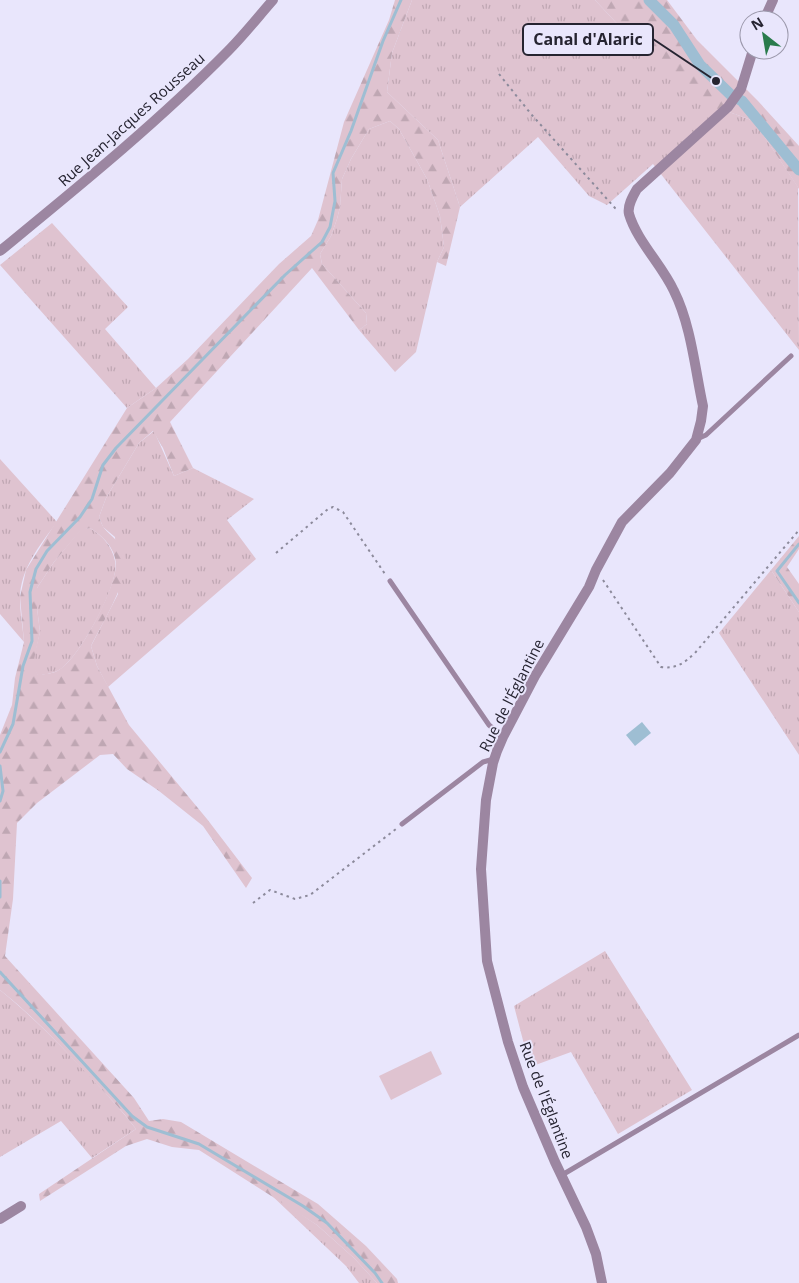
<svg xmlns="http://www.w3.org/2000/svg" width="799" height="1283" viewBox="0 0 799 1283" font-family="'Open Sans',sans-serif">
  <defs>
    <pattern id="grass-tufts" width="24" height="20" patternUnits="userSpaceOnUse" patternTransform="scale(1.25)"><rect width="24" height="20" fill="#dfc3d0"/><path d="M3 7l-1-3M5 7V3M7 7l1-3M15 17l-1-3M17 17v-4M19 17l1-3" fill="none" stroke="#bfa7b3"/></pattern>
    <pattern id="forest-firs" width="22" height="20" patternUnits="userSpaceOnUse" patternTransform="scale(1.25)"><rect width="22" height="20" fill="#dfc3d0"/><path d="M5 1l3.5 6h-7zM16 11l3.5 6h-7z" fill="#bfa7b3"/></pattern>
  </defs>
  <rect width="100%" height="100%" fill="#e9e6fc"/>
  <!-- grass -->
  <path fill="url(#grass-tufts)" d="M 412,0 L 595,0 L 636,44 L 729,112 L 754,121 L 798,187 L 799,350 L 653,164 L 607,205 L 589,196 L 538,137 L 460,207 L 438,140 L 387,92 L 392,53 Z
    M 390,121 L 399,129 L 427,179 L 440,216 L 444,247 L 437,262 L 416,352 L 395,372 L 359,330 L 367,324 L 366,313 L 322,264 L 320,254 L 331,236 L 337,219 L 340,207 L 342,179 L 351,159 L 369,129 Z
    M 52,223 L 128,307 L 105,329 L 156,388 L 127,408 L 0,265 Z
    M 154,431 L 174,476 L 193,468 L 254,499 L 227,520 L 256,559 L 108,687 L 97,666 L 91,646 L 118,594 L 115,537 L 103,527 L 99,517 L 106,498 L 139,443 Z
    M 0,459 L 57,522 C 40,545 20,569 20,599 C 20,613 23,628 24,642 L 0,614 Z
    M 90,528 C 103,536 112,546 115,561 C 121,582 77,663 57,671 C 51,674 44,674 38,676 L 32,664 L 40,632 L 37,608 L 37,588 L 54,562 L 81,529 Z
    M 771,570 L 799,612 L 799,755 L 719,633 Z
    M 605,951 L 692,1090 L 618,1134 L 571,1052 L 530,1067 L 514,1006 Z
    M 0,990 C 31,1015 59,1044 87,1073 C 104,1092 121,1109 136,1129 L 92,1158 L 61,1121 L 0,1157 Z
    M 268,1192 L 317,1225 L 354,1258 L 377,1283 L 359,1283 L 346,1266 Z"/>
  <!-- forest -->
  <path fill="url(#forest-firs)" fill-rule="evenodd" d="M 395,0 L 412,0 L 392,53 L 387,92 L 438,140 L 460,207 L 446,266 L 437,262 L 444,247 L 440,216 L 427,179 L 399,129 L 390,121 L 369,129 L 351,159 L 342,179 L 340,207 L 337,219 L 331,236 L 320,254 L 322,264 L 366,313 L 367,324 L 359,330 L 312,268 L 170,422 L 193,468 L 174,476 L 163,448 L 153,431 L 139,443 L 106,498 L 99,517 C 100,520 102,525 104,528 C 111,537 123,543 125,555 C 131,578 101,625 91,646 L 97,666 L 129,725 L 207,819 L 252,878 L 246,888 L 203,826 L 159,791 L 127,769 L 113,754 L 100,755 L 37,803 L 17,823 L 13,899 L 5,956 L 134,1098 L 149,1121 L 163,1119 L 181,1122 L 318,1204 L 366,1246 L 397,1279 L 398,1283 L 377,1283 L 354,1258 L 317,1225 L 199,1150 L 172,1147 L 147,1139 L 126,1146 L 40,1201 L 39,1194 L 136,1129 C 122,1110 105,1093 89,1076 C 61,1046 32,1015 0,990 L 0,735 L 12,705 L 15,678 L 24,642 L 20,597 L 26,570 L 127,408 L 156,388 L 188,359 L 279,264 L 311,236 L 318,220 L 344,122 L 389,20 ZM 90,528 C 103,536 115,548 116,564 C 116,588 78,662 57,671 C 52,674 44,674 38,675 L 33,664 L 40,632 L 37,608 L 37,588 L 54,562 L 81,530 Z
    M 595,0 L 667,0 L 697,40 L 758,101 L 799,146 L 799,189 L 754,121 L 729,112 L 709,110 L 636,44 Z
    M 799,536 L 799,549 L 787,567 L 799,584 L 799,612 L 771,570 Z"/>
  <!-- pitch -->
  <path fill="#dfc3d0" d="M 431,1051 L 442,1074 L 391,1100 L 379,1076 Z"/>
  <!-- water -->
  <path fill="#9ebed3" d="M 642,722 L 651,733 L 635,746 L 626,735 Z"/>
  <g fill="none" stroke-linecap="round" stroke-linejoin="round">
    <!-- stream -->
    <path stroke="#9ebed3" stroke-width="3" d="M 799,544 L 777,571 L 799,603
      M 0,752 L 13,724 L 23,666 L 32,641 L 30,592 L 36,569 L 47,551 L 80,517 L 92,499 L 103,465 L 116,448 L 285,275 L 322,242 L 330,227 L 335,201 L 333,173 L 351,131 L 383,41 L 401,0
      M 0,766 L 3,791 L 0,801
      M 0,881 L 0,897
      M 0,972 L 132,1116 L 147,1127 L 199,1144 L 303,1206 L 327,1223 L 375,1273 L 382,1283"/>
    <!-- canal -->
    <path stroke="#9ebed3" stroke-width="11" d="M 649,0 L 674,25 L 700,65 L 731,95 L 742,101 L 799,170"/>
    <!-- path -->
    <path stroke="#8c8a9b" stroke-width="2" stroke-dasharray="2.5 4" stroke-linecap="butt" d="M 499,74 L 531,114 L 615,208 L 619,210
      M 276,553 L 328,509 L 333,507 L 343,512 L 385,574
      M 603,580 L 661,667 C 677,669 684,663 695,653 L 799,530
      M 253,903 L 270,890 L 295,899 L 310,895 L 396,829"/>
    <!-- lane -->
    <path stroke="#9c86a1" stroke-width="5" d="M 697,439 L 706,435 L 791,356
      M 390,581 L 489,725 L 503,737
      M 402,824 L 483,762 L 494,759
      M 562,1175 L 799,1035"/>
    <!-- street -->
    <path stroke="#9c86a1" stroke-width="10" d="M 764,20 L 773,0
      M 0,251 C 78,187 157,123 228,51 C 244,35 258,17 273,0
      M 0,1219 L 21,1206
      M 602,1283 L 596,1254 L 586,1227 L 555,1162 L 523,1087 L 508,1042 L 487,961 L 481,869 L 486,800 L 493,763 L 497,751 L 503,737 L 535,676 L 589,587 L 596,570 L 622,522 L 670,473 L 696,440 L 701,421 L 703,406 C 695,369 691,325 674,291 C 662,265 637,241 629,214 C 627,206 633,196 637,189 L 728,107 L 741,89 L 753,50"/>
  </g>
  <g text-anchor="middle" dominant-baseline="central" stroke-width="4" stroke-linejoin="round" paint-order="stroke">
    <!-- street labels -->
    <g font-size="15" fill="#262431" stroke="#e9e6fc">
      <text transform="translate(131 119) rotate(-42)">Rue Jean-Jacques Rousseau</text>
      <text transform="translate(511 695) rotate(-63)">Rue de l'Églantine</text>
      <text transform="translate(547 1100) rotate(69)">Rue de l'Églantine</text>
    </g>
  </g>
  <!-- callouts -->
  <path fill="none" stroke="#262431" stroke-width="2" d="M716 81L653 39"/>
  <circle fill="#262431" stroke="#e9e6fc" stroke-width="2" cx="716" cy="81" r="5"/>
  <rect fill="#e9e6fc" stroke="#262431" stroke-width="2" x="523" y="24" width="130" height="31" rx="5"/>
  <g font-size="16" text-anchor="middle" font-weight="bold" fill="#262431">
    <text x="588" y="45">Canal d'Alaric</text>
  </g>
  <!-- north arrow -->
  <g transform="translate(764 35) rotate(329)"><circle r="24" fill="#e9e6fc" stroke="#9b98ab"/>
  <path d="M0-4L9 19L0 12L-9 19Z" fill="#297b4c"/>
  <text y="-8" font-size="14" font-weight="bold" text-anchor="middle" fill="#262431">N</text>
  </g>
</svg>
